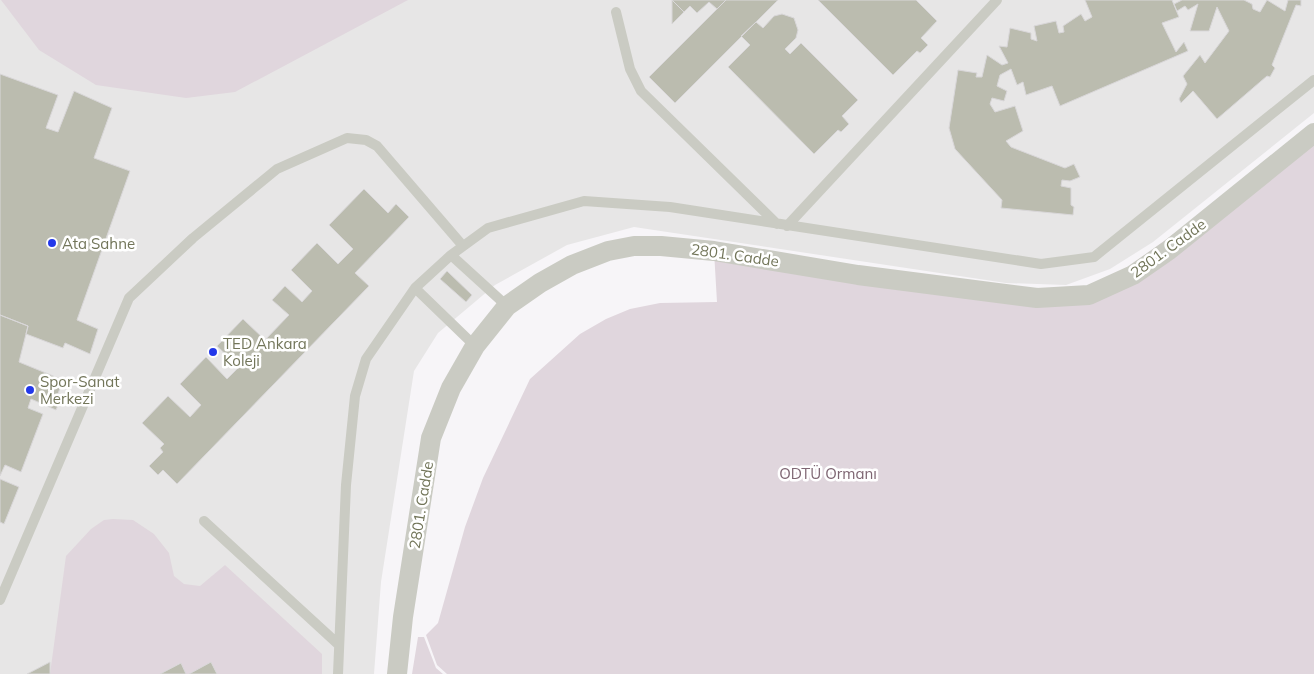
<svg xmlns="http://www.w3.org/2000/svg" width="1314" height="674" viewBox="0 0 1314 674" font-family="Mulish,sans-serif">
  <rect width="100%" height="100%" fill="#f7f5f8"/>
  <!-- built -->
  <path fill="#e7e6e6" d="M 0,0 L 1314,0 L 1314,113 L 1153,242 L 1110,269 L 1066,285 L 1006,283 L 634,227 L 567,245 L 495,285 L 438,333 L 414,371 L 381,582 L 374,674 L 0,674 Z"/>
  <!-- green -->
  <path fill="#e0d6dd" d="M 1,0 L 408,0 L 235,92 L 186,98 L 96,85 L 39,50 Z
    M 1314,133 L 1314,674 L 447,674 L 437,665 L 426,635 L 438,623 L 465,527 L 483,478 L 530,379 L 580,334 L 606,319 L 630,309 L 660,303 L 717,302 L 714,251 L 1089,295 Z
    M 113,519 L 133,520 L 154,534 L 169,553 L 174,576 L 184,584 L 200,586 L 225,565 L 322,654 L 322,674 L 217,674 L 211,662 L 189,674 L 186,674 L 180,663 L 160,674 L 50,674 L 66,556 L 91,529 L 104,520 Z
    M 418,637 L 424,637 L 436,668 L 443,674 L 412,674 Z"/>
  <!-- building -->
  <path fill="#bbbcaf" stroke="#d9d7d9" d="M 672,0 L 726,0 L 717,9 L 709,2 L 697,13 L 690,6 L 684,12 Z
    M 672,0 L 684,12 L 672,24 Z
    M 726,0 L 778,0 L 675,103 L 649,77 Z
    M 818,0 L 916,0 L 937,21 L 921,38 L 928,45 L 920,53 L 917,51 L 893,75 Z
    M 1085,0 L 1172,0 L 1179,17 L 1162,23 L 1176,52 L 1184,42 L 1188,51 L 1060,106 L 1052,86 L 1026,95 L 1023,82 L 1017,85 L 1011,69 L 1000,75 L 997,86 L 1007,91 L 1004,101 L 992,98 L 990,104 L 995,112 L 1015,106 L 1023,131 L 1006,141 L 1011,147 L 1065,168 L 1074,164 L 1080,177 L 1070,181 L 1062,180 L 1061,186 L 1071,188 L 1071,205 L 1074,207 L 1073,215 L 1001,208 L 1002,200 L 955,149 L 949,128 L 958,70 L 977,73 L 976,77 L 982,77 L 987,55 L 1002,65 L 1008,63 L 999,46 L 1007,47 L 1010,28 L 1031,33 L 1031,39 L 1037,41 L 1034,26 L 1056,21 L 1059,33 L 1064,32 L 1063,26 L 1081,14 L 1085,21 L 1092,17 Z
    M 1182,0 L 1244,0 L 1252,4 L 1253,9 L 1260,12 L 1267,0 L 1285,11 L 1288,0 L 1301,0 L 1301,6 L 1296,5 L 1272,65 L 1275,68 L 1270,77 L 1267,76 L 1217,119 L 1193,91 L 1181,103 L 1179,99 L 1187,84 L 1183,76 L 1200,55 L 1205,63 L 1229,31 L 1217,7 L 1209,31 L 1190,31 L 1198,4 L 1188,10 L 1185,6 L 1177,11 L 1174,4 Z
    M 782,14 L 794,18 L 798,30 L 796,38 L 785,49 L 790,54 L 801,43 L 858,100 L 842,116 L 849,124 L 841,132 L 838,130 L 814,154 L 728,67 L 750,45 L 741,36 L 756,22 L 763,28 L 774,16 Z
    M 0,74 L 58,95 L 46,128 L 58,132 L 74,91 L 112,108 L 94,158 L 130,171 L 77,320 L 98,329 L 90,354 L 65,343 L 63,348 L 26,334 L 28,326 L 0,315 Z
    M 364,189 L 388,213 L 396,204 L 409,217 L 355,273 L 369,286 L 177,484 L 163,470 L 158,475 L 149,466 L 163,452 L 160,448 L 164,444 L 142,423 L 168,396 L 190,417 L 201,405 L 180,384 L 206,357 L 227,379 L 239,367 L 217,346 L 243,319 L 265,340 L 289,315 L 272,300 L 285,286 L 302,302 L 312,291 L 291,270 L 317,243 L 338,264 L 353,249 L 329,225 Z
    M 447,271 L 472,295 L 466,302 L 440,279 Z
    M 0,315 L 28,326 L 19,362 L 63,380 L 55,402 L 59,403 L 56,410 L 31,399 L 28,408 L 43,414 L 21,472 L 5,465 L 0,476 Z
    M 0,479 L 19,487 L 4,524 L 0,522 Z
    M 50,662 L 50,674 L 27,674 Z
    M 211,662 L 217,674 L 189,674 Z
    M 181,663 L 186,674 L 160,674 Z"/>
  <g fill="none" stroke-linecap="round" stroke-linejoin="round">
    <!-- service -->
    <path stroke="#cacbc3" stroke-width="10" d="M 616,12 L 630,69 L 641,91 L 777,224
      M 787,226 L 997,0
      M 451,255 L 507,306
      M 415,288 L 475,346
      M 204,521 L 339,645
      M 0,600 L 129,298 L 193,238 L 277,169 L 347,138 L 366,140 L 377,146 L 463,246
      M 338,674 L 346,485 L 355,396 L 366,359 L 415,288 L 451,255 L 488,228 L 584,201 L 670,207 L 1041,264 L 1094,257 L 1314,80"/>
    <!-- minor -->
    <path stroke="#cacbc3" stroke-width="20" d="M 397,674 L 403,617 L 431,438 L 451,388 L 475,346 L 507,306 L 540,283 L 572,265 L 608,251 L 634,246 L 661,246 L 714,251 L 858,275 L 1037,298 L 1089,295 L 1133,275 L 1169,250 L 1314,133"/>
  </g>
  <!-- markers -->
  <g fill="#2338ea" stroke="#fff" stroke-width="2">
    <circle cx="52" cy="243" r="5"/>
    <circle cx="213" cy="352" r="5"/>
    <circle cx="30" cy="390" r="5"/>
  </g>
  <g text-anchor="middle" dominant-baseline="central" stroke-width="5" stroke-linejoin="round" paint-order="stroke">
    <!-- poi labels -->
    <g font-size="15" fill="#727559" stroke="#fff" text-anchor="start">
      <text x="62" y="243">Ata Sahne</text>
      <text x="223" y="343">TED Ankara<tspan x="223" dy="17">Koleji</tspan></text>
      <text x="40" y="381">Spor-Sanat<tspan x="40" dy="17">Merkezi</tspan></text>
    </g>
    <!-- street labels -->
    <g font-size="15" fill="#727559" stroke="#fff">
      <text transform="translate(1168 248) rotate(-36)">2801. Cadde</text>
      <text transform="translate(735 255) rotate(8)">2801. Cadde</text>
      <text transform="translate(421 505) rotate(-81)">2801. Cadde</text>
    </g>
    <!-- park labels -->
    <g font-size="15" fill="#7e6572" stroke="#fff">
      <text x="828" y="473">ODTÜ Ormanı</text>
    </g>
  </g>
</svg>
